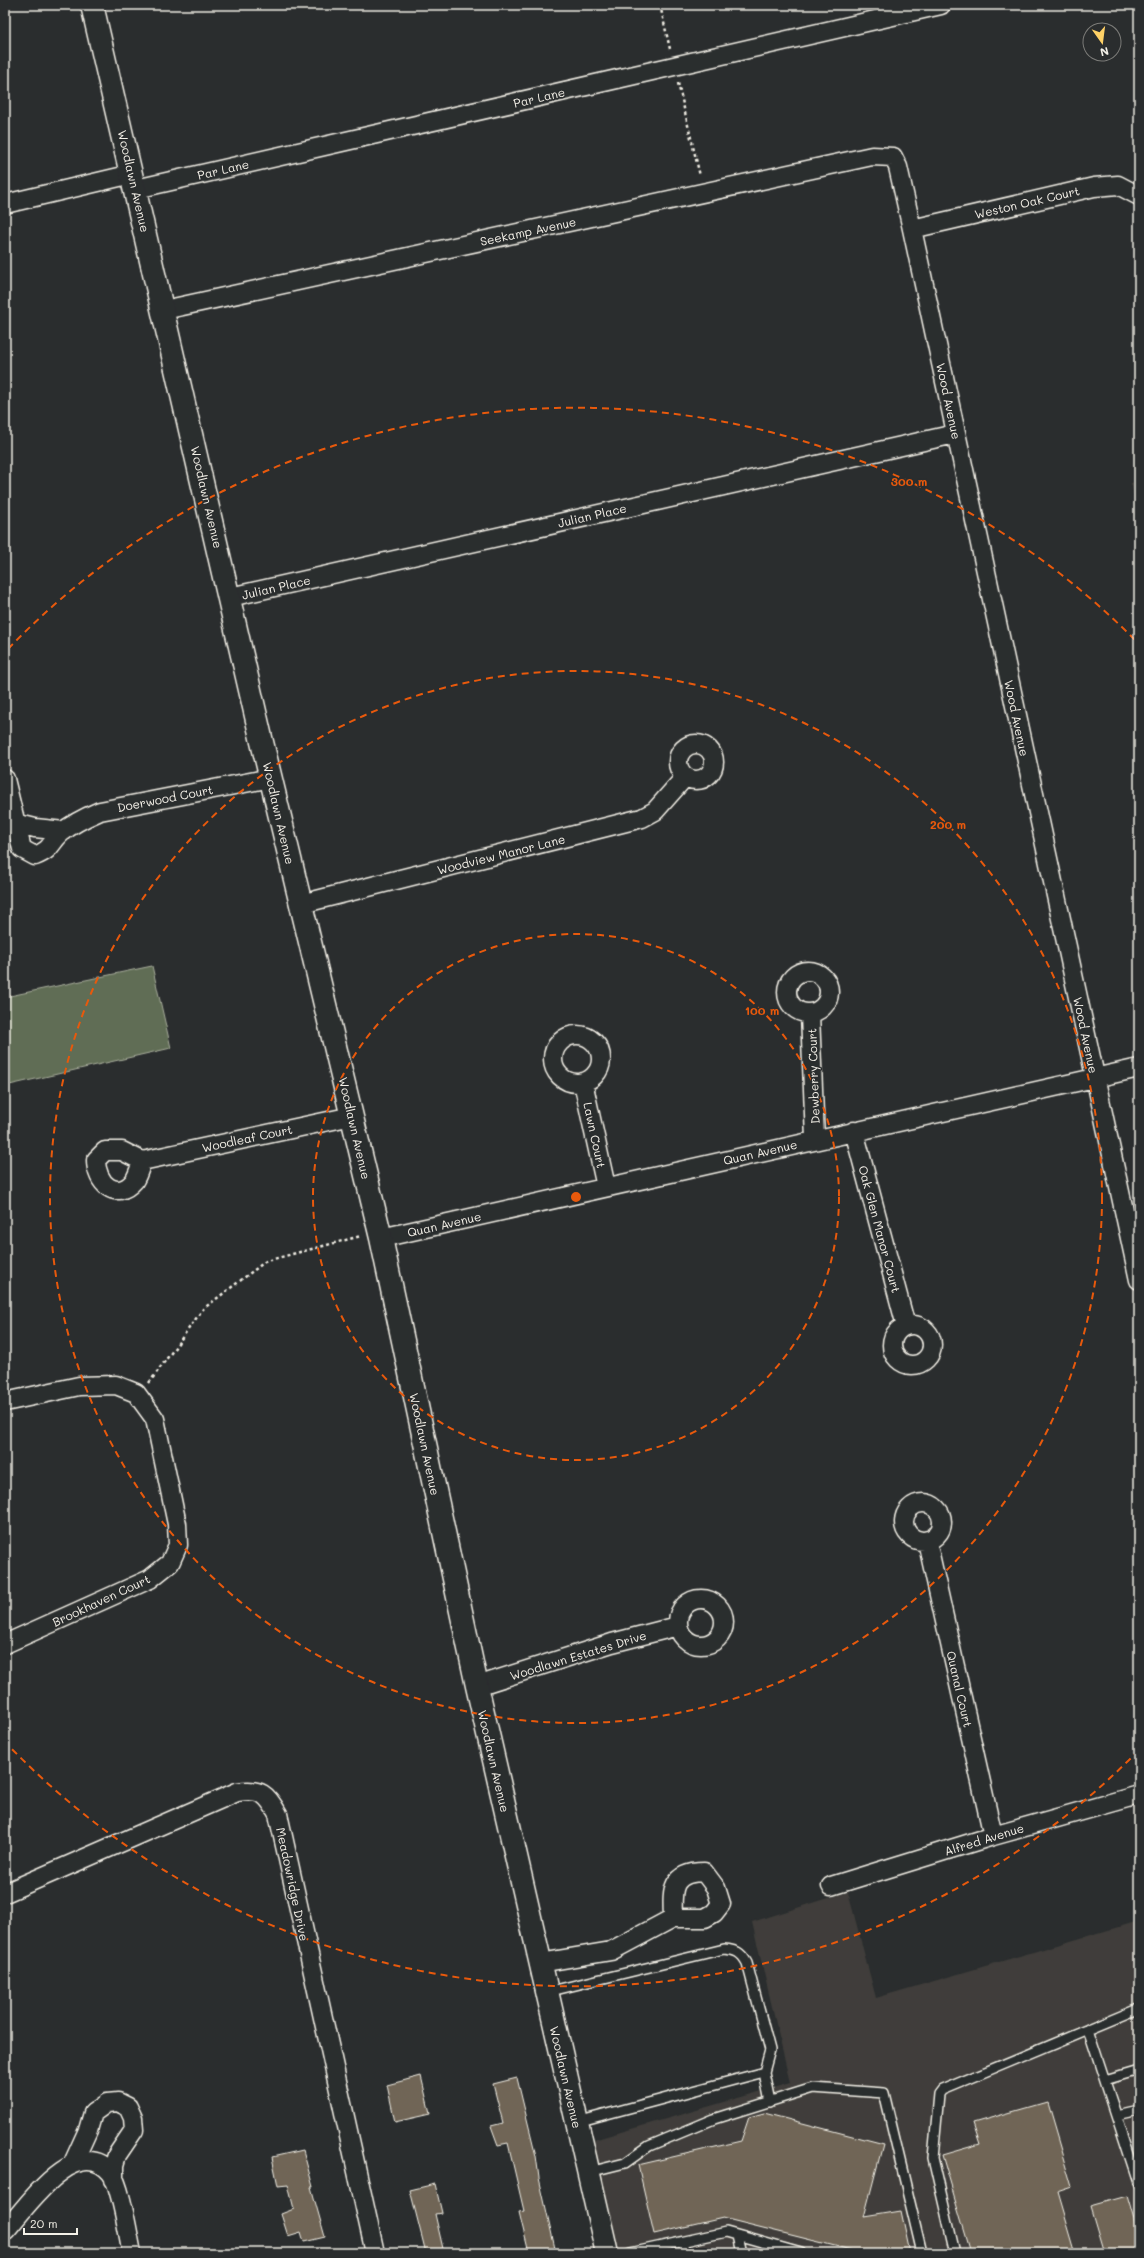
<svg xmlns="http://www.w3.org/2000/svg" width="1144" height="2258" viewBox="0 0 1144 2258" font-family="Mali,sans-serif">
  <rect width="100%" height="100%" fill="#2a2d2e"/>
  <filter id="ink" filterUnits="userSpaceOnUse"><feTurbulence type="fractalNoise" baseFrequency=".025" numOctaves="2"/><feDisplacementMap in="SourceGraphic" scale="8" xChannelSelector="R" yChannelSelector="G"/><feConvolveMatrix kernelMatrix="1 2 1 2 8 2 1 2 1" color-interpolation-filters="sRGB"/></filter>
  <g filter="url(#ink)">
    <!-- built -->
    <path fill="#3f3e3a" d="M 1139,481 L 1139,514 L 1131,483 Z
      M 848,1892 L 876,1998 L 1139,1921 L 1139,2253 L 618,2253 L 590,2141 L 790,2083 L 752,1922 Z"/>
    <!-- green -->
    <path fill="#606d54" stroke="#aaaf9e" d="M 152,966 L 171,1048 L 5,1086 L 5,997 Z"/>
    <!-- building -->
    <path fill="#6f6556" stroke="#f4f1e8" d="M 421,2076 L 430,2114 L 395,2122 L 387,2085 Z
      M 517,2078 L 536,2156 L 539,2178 L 556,2253 L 529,2253 L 519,2212 L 524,2211 L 508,2143 L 498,2145 L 491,2126 L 503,2123 L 493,2084 Z
      M 1047,2102 L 1072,2187 L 1057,2192 L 1075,2253 L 971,2253 L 942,2155 L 980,2144 L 973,2123 Z
      M 764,2113 L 883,2144 L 864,2217 L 901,2211 L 910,2253 L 851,2253 L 851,2250 L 723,2218 L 654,2234 L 638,2165 L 741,2141 L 749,2117 Z
      M 303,2150 L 313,2187 L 311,2187 L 325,2237 L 304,2242 L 301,2232 L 288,2236 L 281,2214 L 294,2209 L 288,2185 L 278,2186 L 272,2157 Z
      M 435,2184 L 442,2213 L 435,2214 L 444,2253 L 426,2253 L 410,2190 Z
      M 1127,2196 L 1139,2237 L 1139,2253 L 1105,2253 L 1091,2206 Z"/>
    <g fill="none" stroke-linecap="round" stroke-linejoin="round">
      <defs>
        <path id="lane" d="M 547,1992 L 724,1949 C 736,1950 741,1952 747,1963 L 770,2050 L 764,2072 L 770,2102
          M 1088,2029 L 1139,2185
          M 1105,2080 L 1139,2070
          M 1117,2116 L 1139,2111
          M 577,2122 L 764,2072
          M 589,2172 L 625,2163 L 649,2146 L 714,2119 L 813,2088 L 884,2093 L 922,2253
          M 737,2236 L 741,2253
          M 682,2242 L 685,2253
          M 630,2253 L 726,2232 L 801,2253
          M 955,2253 L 933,2158 L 939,2094 L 942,2090 L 1139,2008"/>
        <path id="street" d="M 136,189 L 941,5
          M 5,204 L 132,174
          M 912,229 L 1094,187 L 1118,185 L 1139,196
          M 164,310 L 872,156 L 893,157 L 898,167 L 912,229 L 1139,1280
          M 230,597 L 955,434
          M678 762a18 18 0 1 1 36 0a18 18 0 1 1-36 0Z
          M 5,779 L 22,849 L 35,856 C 53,849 49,844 61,833 C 73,823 86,817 100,811 L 271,778
          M 15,823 L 35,828 L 64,831
          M 301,904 L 642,818 L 655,811 L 685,777
          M787 992a21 21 0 1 1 42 0a21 21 0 1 1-42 0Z
          M 810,1014 L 815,1139
          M553 1059a24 24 0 1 1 48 0a24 24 0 1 1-48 0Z
          M 583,1082 L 606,1187
          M 854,1131 L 906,1326
          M 142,1161 L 122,1151 L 105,1151 L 96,1160 C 96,1183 116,1202 134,1181 C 138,1175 140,1167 142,1161 L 352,1116
          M 381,1238 L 1139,1068
          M892 1345a20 20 0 1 1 40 0a20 20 0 1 1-40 0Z
          M 5,1402 L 79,1386 L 116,1385 L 136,1393 L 155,1419 L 177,1524 L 178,1545 L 170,1563 L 150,1579 L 5,1644
          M904 1522a19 19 0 1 1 38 0a19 19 0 1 1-38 0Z
          M 927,1541 L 993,1836
          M678 1622a23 23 0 1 1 46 0a23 23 0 1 1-46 0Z
          M 477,1686 L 612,1643 L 678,1626
          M 831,1886 L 993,1836 L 1139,1795
          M 5,1893 L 237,1792 C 261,1788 267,1794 278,1814 L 375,2253
          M 540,1963 L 611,1951 L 673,1918 L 705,1918 L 714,1913 L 721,1904 L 716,1888 L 704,1872 C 670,1872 672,1891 673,1918
          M 73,2163 L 88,2130 L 93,2113 L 107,2103 L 118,2102 L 128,2107 L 133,2118 L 134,2130 L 117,2155 L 114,2165 L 114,2180
          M 5,2231 C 26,2208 76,2132 111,2173 C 121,2186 128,2235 132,2253"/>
        <path id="secondary" d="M 92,5 L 262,742 L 381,1238 L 477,1686 L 607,2253"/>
      </defs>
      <!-- lane casing -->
      <use href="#lane" stroke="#f4f1e8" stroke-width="12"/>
      <!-- street casing -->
      <use href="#street" stroke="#f4f1e8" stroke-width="21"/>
      <!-- secondary casing -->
      <use href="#secondary" stroke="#f4f1e8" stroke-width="25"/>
      <!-- path -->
      <path stroke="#f4f1e8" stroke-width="2.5" stroke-dasharray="3 3" stroke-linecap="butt" d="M 660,5 L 670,49
        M 678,83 L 700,176
        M 149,1383 L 203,1309 L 266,1261 L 361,1236"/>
      <!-- lane -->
      <use href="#lane" stroke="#2a2d2e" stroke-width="9"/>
      <!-- street -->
      <use href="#street" stroke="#2a2d2e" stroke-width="18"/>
      <!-- secondary -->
      <use href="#secondary" stroke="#2a2d2e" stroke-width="22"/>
    </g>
  </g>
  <!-- distance rings -->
  <g fill="none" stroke="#e8590c" stroke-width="2" stroke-dasharray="7 5">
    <circle cx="576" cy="1197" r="263"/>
    <circle cx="576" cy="1197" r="526"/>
    <path d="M1139 1750A789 789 0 0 1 8 1745M8 649A789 789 0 0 1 1139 644"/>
  </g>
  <g text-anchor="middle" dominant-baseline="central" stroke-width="3" stroke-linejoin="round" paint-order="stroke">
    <!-- street labels -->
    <g font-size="12" fill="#f4f1e8" stroke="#2a2d2e">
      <text transform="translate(539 97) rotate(-13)">Par Lane</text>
      <text transform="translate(223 169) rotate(-13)">Par Lane</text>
      <text transform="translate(134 181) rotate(77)">Woodlawn Avenue</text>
      <text transform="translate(1027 202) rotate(-13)">Weston Oak Court</text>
      <text transform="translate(528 231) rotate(-12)">Seekamp Avenue</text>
      <text transform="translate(949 401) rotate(78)">Wood Avenue</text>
      <text transform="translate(207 497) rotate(77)">Woodlawn Avenue</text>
      <text transform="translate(592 515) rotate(-13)">Julian Place</text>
      <text transform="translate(276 587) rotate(-13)">Julian Place</text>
      <text transform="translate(1017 718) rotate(78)">Wood Avenue</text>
      <text transform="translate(165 798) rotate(-11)">Doerwood Court</text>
      <text transform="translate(279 813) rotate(77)">Woodlawn Avenue</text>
      <text transform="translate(501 854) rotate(-14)">Woodview Manor Lane</text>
      <text transform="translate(1086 1035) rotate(78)">Wood Avenue</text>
      <text transform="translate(813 1076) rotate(-92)">Dewberry Court</text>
      <text transform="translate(355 1128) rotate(77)">Woodlawn Avenue</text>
      <text transform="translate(595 1135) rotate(78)">Lawn Court</text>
      <text transform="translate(247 1138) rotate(-12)">Woodleaf Court</text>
      <text transform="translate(760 1152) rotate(-13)">Quan Avenue</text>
      <text transform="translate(444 1224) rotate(-13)">Quan Avenue</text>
      <text transform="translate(880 1229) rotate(75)">Oak Glen Manor Court</text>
      <text transform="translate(425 1444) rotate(78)">Woodlawn Avenue</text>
      <text transform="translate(101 1600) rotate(-25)">Brookhaven Court</text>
      <text transform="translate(578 1655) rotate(-17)">Woodlawn Estates Drive</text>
      <text transform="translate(960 1689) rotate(77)">Quanal Court</text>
      <text transform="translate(494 1761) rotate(77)">Woodlawn Avenue</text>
      <text transform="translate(984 1839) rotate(-17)">Alfred Avenue</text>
      <text transform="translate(293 1884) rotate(78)">Meadowridge Drive</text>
      <text transform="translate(566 2077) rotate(77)">Woodlawn Avenue</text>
    </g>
  </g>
  <circle cx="576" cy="1197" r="6" fill="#e8590c" stroke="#2a2d2e" stroke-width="2"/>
  <g font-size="12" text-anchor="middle" font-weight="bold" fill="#e8590c" stroke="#2a2d2e" stroke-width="3" stroke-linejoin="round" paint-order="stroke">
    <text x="909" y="486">300 m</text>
    <text x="948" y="829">200 m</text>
    <text x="762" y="1015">100 m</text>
  </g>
  <!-- margin -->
  <rect width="1144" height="2258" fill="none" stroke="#2a2d2e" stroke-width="20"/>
  <rect x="10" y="10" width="1124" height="2238" fill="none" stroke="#f4f1e8" stroke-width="1.5" filter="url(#ink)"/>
  <!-- north arrow -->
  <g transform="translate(1102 42) rotate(166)"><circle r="19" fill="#2a2d2e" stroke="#7b7b78"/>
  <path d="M0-3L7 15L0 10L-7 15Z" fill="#ffd166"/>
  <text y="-6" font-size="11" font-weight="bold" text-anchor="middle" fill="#f4f1e8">N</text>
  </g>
  <!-- scale -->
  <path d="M24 2228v6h53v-6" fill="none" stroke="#f4f1e8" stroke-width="2"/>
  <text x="30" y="2228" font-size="12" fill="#f4f1e8" stroke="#2a2d2e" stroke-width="3" paint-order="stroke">20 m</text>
</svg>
